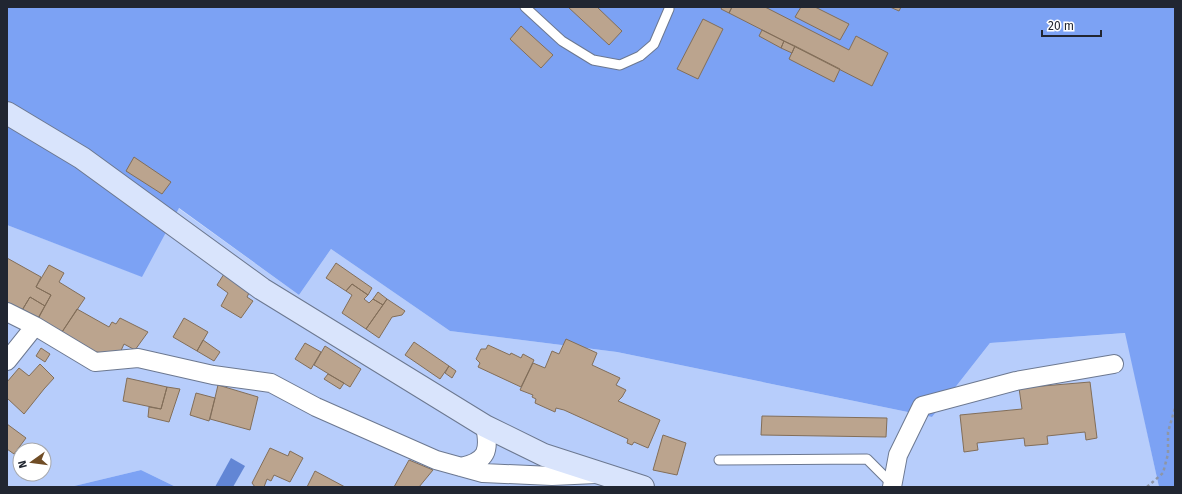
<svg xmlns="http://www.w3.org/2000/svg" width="1182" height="494" viewBox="0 0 1182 494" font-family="'Fira Sans',sans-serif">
  <rect width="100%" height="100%" fill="#dbe6fc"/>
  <!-- green -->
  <path fill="#b7cdfb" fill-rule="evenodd" d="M 178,208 L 299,295 L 331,249 L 450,331 L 617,352 L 932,417 L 990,343 L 1126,333 L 1159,487 L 176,487 L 141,470 L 70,487 L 7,487 L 7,225 L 141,276 ZM 20,450 L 44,450 L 44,474 L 20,474 Z"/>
  <!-- forest -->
  <path fill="#7ca2f4" d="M 7,7 L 1175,7 L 1175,487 L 1159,487 L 1125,333 L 990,343 L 932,417 L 617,352 L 450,331 L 331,249 L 299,295 L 179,208 L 142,277 L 7,225 Z
    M 141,470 L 176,487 L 70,487 Z"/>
  <!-- water -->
  <path fill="#6286d5" d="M 231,458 L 245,466 L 233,487 L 215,487 Z"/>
  <!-- building -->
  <path fill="#bba48e" stroke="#826e59" d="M 568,7 L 597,7 L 622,31 L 609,45 Z
    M 722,7 L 732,7 L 729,13 L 721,9 Z
    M 732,7 L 765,7 L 849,50 L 856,36 L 888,53 L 872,86 L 729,13 Z
    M 801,7 L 815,7 L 849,24 L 840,40 L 795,17 Z
    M 890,7 L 901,7 L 899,11 Z
    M 703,19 L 723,29 L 698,79 L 677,69 Z
    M 521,26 L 553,55 L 541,68 L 510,39 Z
    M 762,30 L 784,41 L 781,48 L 759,36 Z
    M 784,41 L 795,46 L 792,53 L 781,48 Z
    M 795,46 L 840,69 L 834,82 L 789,59 Z
    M 134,157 L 171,182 L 162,194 L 126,171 Z
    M 7,258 L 41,277 L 36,287 L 51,295 L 45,306 L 30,297 L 21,312 L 7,304 Z
    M 336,263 L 372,288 L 368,295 L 352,284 L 346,291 L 326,278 Z
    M 49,265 L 64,273 L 59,282 L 85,298 L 62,332 L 38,318 L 51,295 L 36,287 Z
    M 224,274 L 250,291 L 247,297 L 253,301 L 241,318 L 221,306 L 228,293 L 217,285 Z
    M 352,284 L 368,295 L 364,299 L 369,303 L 373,299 L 383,305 L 366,329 L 342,313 L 352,295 L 346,291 Z
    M 378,292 L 387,299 L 383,305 L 373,299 Z
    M 30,297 L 45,306 L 37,321 L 21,312 Z
    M 387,299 L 405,311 L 402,315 L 392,317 L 379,338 L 366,329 Z
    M 77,309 L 109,327 L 112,322 L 116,324 L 120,318 L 148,332 L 135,350 L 124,344 L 119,355 L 96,352 L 62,332 Z
    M 184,318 L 208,332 L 197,351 L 173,337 Z
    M 566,339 L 597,353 L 592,365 L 620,378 L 616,385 L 626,390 L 622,397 L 618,401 L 660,420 L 648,448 L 634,442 L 632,445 L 627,443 L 628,439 L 564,410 L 556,408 L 555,412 L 535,403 L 536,399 L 532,397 L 533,395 L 520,390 L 533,363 L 545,368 L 552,351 L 559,354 Z
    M 203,340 L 220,352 L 214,361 L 197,351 Z
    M 414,342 L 449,366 L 440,379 L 405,355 Z
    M 305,343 L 321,352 L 311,369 L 295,359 Z
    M 488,345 L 510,355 L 511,353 L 521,358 L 523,354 L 534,360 L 521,387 L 478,367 L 480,363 L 476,359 L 481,349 L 486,349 Z
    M 325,346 L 361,369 L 350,387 L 314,365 Z
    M 41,348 L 50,354 L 45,362 L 36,356 Z
    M 40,364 L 54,378 L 44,389 L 24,414 L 7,398 L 7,382 L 19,368 L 29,376 Z
    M 449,366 L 456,371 L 452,378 L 445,373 Z
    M 328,374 L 344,383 L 340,389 L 324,379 Z
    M 127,378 L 167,387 L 161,409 L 123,401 Z
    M 1090,382 L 1097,438 L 1086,440 L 1085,432 L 1047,436 L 1048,444 L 1025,446 L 1024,438 L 977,443 L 978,450 L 964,452 L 960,415 L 1022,409 L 1019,388 Z
    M 218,385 L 258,397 L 250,430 L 210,419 Z
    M 167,387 L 180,389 L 169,422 L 148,417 L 149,407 L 161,409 Z
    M 196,393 L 215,398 L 209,421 L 190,415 Z
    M 762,416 L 887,418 L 886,437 L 761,435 Z
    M 7,424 L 26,438 L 14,454 L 7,449 Z
    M 663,435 L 686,443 L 677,475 L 653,470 Z
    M 270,448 L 288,456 L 290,451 L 303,458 L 290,482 L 274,475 L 271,481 L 267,479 L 264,487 L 255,487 L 252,483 Z
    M 409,460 L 433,470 L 419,487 L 394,487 Z
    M 315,471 L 345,487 L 307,487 Z"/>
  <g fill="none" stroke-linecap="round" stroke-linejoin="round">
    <defs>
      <path id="lane" d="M 525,7 L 562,41 L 593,60 L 620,65 L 640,56 L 654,44 L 669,9
        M 719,460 L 867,459 L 892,484"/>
      <path id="street" d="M 7,312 L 35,326 L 95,362 L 138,358 L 213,375 L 271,383 L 316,407 L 436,460 L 483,473 L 552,476 L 596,474
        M 7,361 L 35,326
        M 461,467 C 487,461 490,451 485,426
        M 892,487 L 898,455 L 922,406 L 1016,381 L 1114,364"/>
      <path id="secondary" d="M 7,113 L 82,158 L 262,289 L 485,426 L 544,455 L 643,487"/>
    </defs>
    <!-- lane casing -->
    <use href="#lane" stroke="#6c7890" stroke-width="11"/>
    <!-- street casing -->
    <use href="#street" stroke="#6c7890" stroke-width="20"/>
    <!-- secondary casing -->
    <use href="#secondary" stroke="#6c7890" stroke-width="24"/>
    <!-- path -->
    <path stroke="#8d96a7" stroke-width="2.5" stroke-dasharray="3 3" stroke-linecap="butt" d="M 1147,487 L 1163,473 L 1168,454 L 1168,432 L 1175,408"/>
    <!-- lane -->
    <use href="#lane" stroke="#fff" stroke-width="9"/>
    <!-- street -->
    <use href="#street" stroke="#fff" stroke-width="18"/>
    <!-- secondary -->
    <use href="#secondary" stroke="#d9e4fc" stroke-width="22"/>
  </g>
  <!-- border -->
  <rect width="1182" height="494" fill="none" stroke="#212631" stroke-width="16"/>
  <!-- north arrow -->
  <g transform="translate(32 462) rotate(256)"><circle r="19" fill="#ffffff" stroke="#a6a8ad"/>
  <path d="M0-3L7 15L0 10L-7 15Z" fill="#704d26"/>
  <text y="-6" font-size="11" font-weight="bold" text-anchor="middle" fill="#212631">N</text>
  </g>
  <!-- scale -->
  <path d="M1042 30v6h59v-6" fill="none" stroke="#212631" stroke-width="2"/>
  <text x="1048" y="30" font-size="12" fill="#212631" stroke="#ffffff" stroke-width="3" paint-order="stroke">20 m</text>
</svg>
